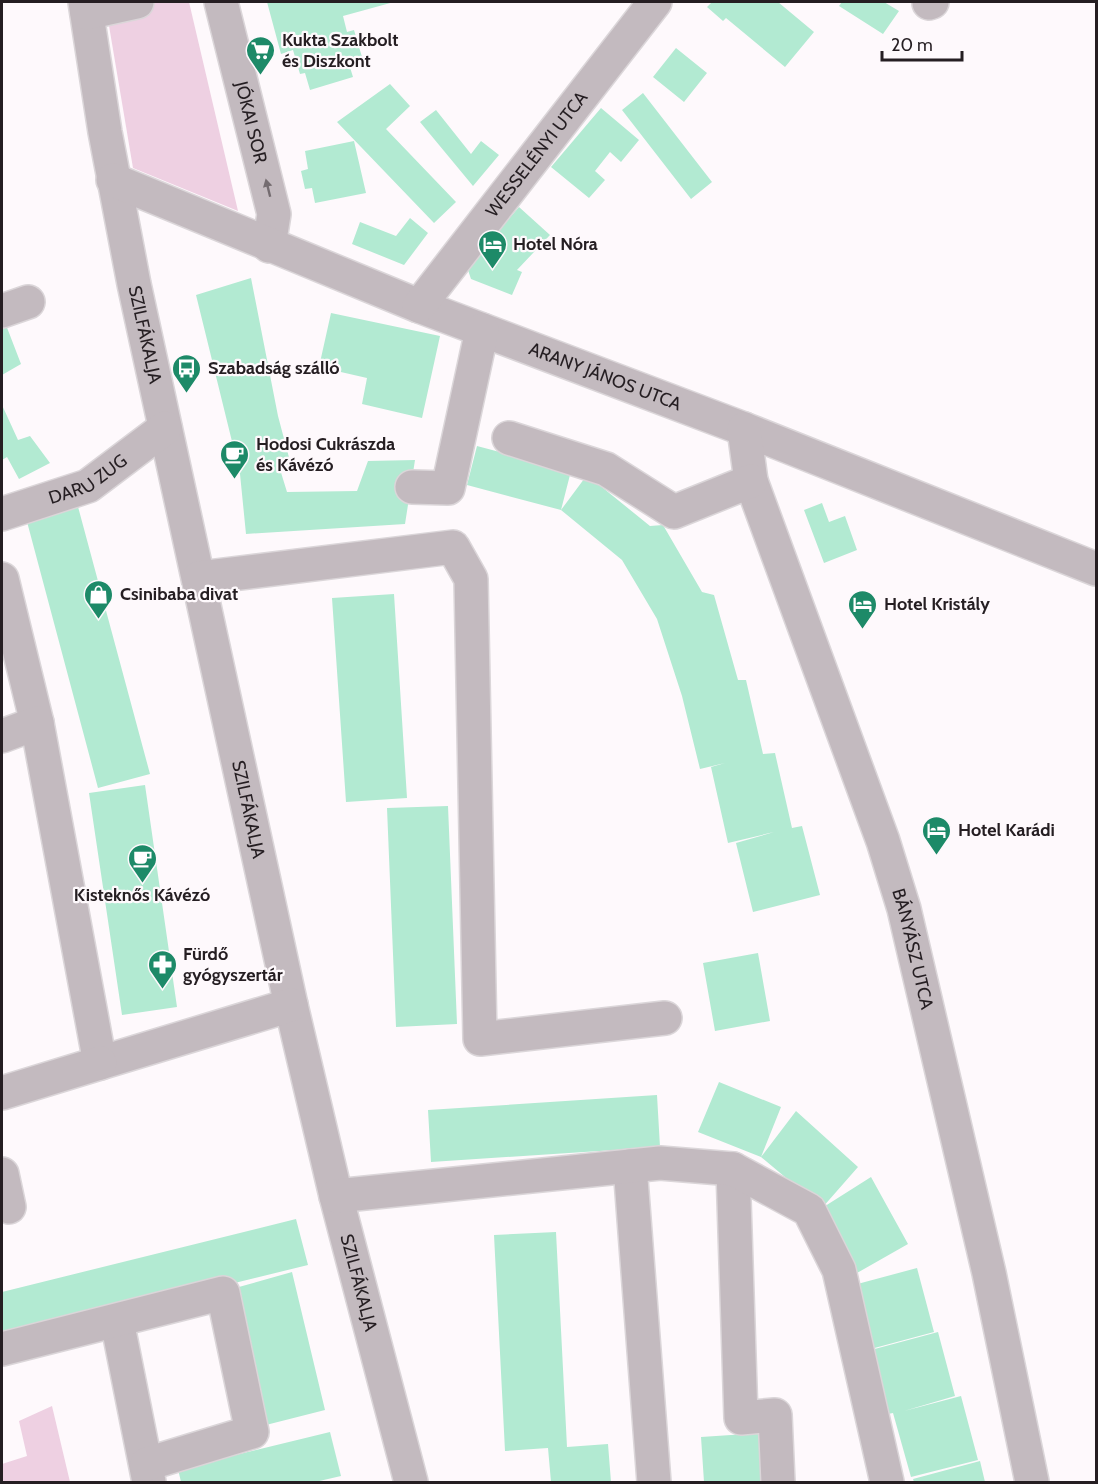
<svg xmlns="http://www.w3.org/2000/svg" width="1098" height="1484" viewBox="0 0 1098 1484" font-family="Cabin,sans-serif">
  <rect width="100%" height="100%" fill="#fef9fc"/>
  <!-- green -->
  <path fill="#eed0e2" d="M 105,2 L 189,2 L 238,211 L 133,168 Z
    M 52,1406 L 70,1482 L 2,1482 L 2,1464 L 27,1456 L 19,1421 Z"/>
  <!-- building -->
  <path fill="#b2ead2" d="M 267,2 L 394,2 L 343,16 L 347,32 L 354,30 L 362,57 L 348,61 L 353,77 L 310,90 L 305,73 L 300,74 L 293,50 L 281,54 Z
    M 712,2 L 778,2 L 814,32 L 785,67 L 726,18 L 723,21 L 707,7 Z
    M 842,2 L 884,2 L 899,11 L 883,34 L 839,6 Z
    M 676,48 L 707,73 L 684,102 L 653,77 Z
    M 390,84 L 410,106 L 386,129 L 456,202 L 434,223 L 337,122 Z
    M 643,93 L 712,182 L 691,199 L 622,110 Z
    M 601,108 L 639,140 L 621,162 L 610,152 L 595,171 L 605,180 L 589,198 L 551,167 Z
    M 436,110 L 471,154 L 481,141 L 499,155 L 473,186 L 420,122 Z
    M 354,141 L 366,193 L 315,203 L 312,188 L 305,189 L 301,171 L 308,169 L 305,151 Z
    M 519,207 L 550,235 L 517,270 L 522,272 L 512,295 L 471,279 L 467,267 Z
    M 410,218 L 428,233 L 404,265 L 352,244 L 360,222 L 396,236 Z
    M 251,278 L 278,416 L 291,465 L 279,466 L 287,492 L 357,491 L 368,461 L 415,460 L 405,524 L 246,534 L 240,474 L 196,295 Z
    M 331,313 L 440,336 L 422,418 L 362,404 L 367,378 L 319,367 Z
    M 6,325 L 21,364 L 2,375 L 2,327 Z
    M 2,405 L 18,440 L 30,436 L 50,463 L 19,479 L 7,457 L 2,460 Z
    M 477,446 L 571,471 L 561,510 L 587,475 L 650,526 L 663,525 L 702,592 L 714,595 L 738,680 L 746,680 L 763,754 L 775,753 L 792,828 L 802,826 L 820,895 L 753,912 L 736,843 L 774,832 L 728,843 L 711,767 L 725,763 L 700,769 L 682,696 L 657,619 L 622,560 L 561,510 L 467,485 Z
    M 77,503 L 150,774 L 98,788 L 26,518 Z
    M 822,503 L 829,522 L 845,516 L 857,550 L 824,563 L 804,510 Z
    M 394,594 L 407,798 L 346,802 L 332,598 Z
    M 145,785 L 177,1007 L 122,1015 L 89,793 Z
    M 448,806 L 457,1024 L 396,1027 L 387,808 Z
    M 758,953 L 770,1021 L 715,1031 L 703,963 Z
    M 719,1082 L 781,1107 L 761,1157 L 698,1132 Z
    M 657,1095 L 660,1147 L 431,1162 L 428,1110 Z
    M 796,1111 L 858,1167 L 822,1208 L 761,1157 Z
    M 871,1177 L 908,1244 L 857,1273 L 822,1208 Z
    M 296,1219 L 308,1265 L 2,1340 L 2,1292 Z
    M 556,1232 L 567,1447 L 608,1444 L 611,1482 L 551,1482 L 548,1448 L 505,1451 L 494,1235 Z
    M 917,1268 L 934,1332 L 867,1350 L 850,1286 Z
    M 292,1272 L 325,1410 L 262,1426 L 228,1290 Z
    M 938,1332 L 955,1396 L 904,1411 L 961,1396 L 978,1460 L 911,1477 L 893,1413 L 888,1414 L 871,1350 Z
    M 330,1432 L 341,1476 L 315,1482 L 181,1482 L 178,1469 Z
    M 761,1433 L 764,1482 L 704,1482 L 701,1437 Z
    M 980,1461 L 985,1482 L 914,1482 L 913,1479 Z"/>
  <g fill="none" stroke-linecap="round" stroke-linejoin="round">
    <defs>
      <g id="minor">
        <path id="s1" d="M 85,2 L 105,132 L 134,284 L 291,1005 L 336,1196 L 411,1482"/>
        <path id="s2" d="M 221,2 L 274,214 L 269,246"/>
        <path d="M 929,3 L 932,2"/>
        <path d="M 87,13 L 137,2"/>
        <path id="s3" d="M 113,180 L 419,306 L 744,429 L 1096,569"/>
        <path id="s4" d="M 419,306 L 655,2"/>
        <path d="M 2,311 L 28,302"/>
        <path id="s5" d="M 744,429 L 751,481 L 883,841 L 904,909 L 989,1273 L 1032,1482"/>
        <path d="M 509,438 L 606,469 L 674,512 L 751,481"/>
        <path d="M 412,487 L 448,488 L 482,330"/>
        <path id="s6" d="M 2,514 L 88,486 L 165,428"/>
        <path d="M 199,578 L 453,547 L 471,579 L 480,1039 L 665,1018"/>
        <path d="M 2,579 L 37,723"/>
        <path d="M 2,736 L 37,723 L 100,1063 L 291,1005"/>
        <path d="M 2,1093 L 100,1063"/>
        <path d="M 630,1166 L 654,1482"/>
        <path d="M 733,1169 L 741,1418 L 775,1415 L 778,1482"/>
        <path d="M 2,1174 L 9,1207"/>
        <path d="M 336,1196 L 660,1163 L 733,1169 L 809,1210 L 839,1270 L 887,1482"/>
        <path d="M 117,1321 L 149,1482"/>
        <path d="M 2,1349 L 223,1293 L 252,1432 L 147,1464"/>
      </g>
    </defs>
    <!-- minor casing -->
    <use href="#minor" stroke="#dbd6d9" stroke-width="36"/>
    <!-- minor -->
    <use href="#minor" stroke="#c3babf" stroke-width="33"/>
  </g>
  <!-- one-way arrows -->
  <defs><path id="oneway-solid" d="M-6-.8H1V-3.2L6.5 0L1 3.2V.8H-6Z" transform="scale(1.5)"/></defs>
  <use fill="#746c70" href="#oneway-solid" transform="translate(268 188) rotate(-104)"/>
  <!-- icons -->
  <defs>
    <symbol id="supermarket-pin" viewBox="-11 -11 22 30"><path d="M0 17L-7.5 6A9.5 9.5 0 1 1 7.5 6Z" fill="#1d8a68" stroke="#fef9fc"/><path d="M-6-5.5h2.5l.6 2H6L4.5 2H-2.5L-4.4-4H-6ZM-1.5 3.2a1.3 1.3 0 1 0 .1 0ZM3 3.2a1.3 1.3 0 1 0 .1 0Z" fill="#fff"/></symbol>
    <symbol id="hotel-pin" viewBox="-11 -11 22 30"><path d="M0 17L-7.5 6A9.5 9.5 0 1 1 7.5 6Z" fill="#1d8a68" stroke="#fef9fc"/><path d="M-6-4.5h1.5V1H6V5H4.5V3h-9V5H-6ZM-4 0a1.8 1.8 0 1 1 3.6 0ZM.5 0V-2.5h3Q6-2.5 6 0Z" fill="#fff"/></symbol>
    <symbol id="bus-pin" viewBox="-11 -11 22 30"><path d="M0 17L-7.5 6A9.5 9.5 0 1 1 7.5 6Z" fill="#1d8a68" stroke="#fef9fc"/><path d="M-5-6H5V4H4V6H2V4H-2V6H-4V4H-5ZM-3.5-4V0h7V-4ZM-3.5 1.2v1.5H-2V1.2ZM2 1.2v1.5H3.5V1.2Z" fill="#fff"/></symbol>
    <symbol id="cafe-pin" viewBox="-11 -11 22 30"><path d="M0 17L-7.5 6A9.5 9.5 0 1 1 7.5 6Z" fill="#1d8a68" stroke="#fef9fc"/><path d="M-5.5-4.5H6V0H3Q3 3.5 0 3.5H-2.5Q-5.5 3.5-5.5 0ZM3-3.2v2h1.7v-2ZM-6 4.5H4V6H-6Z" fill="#fff"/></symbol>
    <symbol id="shop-pin" viewBox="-11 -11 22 30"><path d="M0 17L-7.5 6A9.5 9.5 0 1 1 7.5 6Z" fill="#1d8a68" stroke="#fef9fc"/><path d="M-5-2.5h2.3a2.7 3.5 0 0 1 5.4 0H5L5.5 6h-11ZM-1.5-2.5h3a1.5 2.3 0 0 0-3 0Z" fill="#fff"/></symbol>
    <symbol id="pharmacy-pin" viewBox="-11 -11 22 30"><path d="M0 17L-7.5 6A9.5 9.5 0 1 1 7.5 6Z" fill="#1d8a68" stroke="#fef9fc"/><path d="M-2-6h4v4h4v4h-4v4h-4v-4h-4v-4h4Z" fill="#fff"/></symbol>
  </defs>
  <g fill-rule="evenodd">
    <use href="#supermarket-pin" x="244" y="34" width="33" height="45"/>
    <use href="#hotel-pin" x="476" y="228" width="33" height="45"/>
    <use href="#bus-pin" x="170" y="352" width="33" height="45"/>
    <use href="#cafe-pin" x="218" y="438" width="33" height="45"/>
    <use href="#shop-pin" x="82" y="578" width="33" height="45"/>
    <use href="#hotel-pin" x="846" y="588" width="33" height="45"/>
    <use href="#hotel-pin" x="920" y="814" width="33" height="45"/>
    <use href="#cafe-pin" x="126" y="842" width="33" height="45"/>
    <use href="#pharmacy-pin" x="146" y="948" width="33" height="45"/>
  </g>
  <g text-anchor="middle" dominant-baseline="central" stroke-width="4.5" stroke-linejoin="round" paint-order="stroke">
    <!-- poi labels -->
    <g font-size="18" font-weight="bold" fill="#251e22" stroke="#fef9fc" text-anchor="start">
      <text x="282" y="40">Kukta Szakbolt<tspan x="282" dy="21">és Diszkont</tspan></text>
      <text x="513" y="244">Hotel Nóra</text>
      <text x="208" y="368">Szabadság szálló</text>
      <text x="256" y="444">Hodosi Cukrászda<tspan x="256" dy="21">és Kávézó</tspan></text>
      <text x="120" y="594">Csinibaba divat</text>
      <text x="884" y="604">Hotel Kristály</text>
      <text x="958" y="830">Hotel Karádi</text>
      <text x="142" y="895" text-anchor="middle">Kisteknős Kávézó</text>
      <text x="183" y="954">Fürdő<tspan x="183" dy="21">gyógyszertár</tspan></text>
    </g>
    <!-- street labels -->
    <g font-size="18" fill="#251e22" stroke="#fef9fc">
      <text stroke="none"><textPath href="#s2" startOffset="124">JÓKAI SOR</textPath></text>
      <text stroke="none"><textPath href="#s4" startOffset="192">WESSELÉNYI UTCA</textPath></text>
      <text stroke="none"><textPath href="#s1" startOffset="338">SZILFÁKALJA</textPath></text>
      <text stroke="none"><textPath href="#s3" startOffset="530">ARANY JÁNOS UTCA</textPath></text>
      <text stroke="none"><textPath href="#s6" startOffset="93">DARU ZUG</textPath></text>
      <text stroke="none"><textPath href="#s1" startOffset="824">SZILFÁKALJA</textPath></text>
      <text stroke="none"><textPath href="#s5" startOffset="548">BÁNYÁSZ UTCA</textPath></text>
      <text stroke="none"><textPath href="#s1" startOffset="1310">SZILFÁKALJA</textPath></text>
    </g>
  </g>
  <!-- border -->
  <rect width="1098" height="1484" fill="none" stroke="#251e22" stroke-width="6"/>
  <!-- scale -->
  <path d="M882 51v9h80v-9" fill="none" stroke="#251e22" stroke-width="3"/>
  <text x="891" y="51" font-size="18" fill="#251e22" stroke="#fef9fc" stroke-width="4.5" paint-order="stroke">20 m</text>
</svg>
